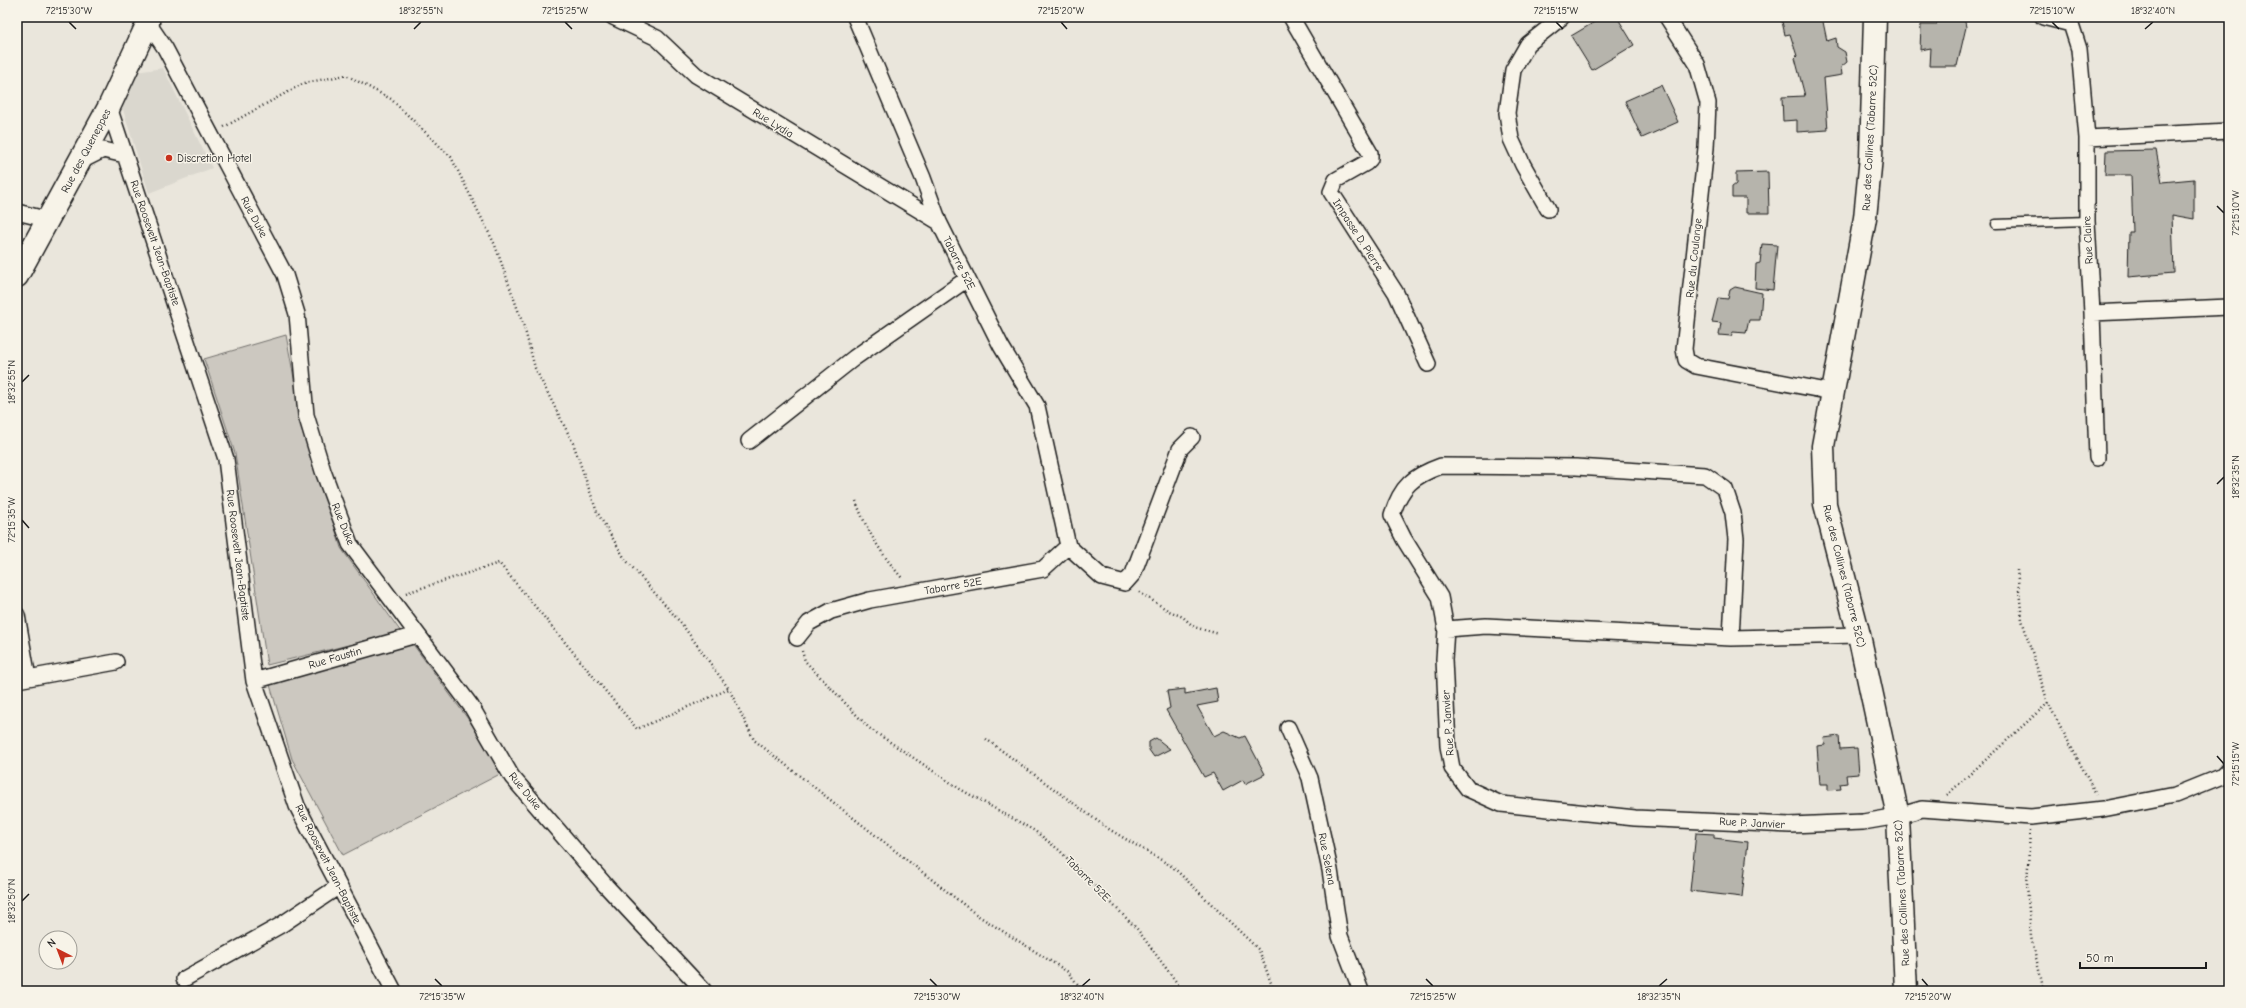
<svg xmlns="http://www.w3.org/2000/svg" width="2246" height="1008" viewBox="0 0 2246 1008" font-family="'Comic Neue',sans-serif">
  <rect width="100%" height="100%" fill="#eae6dc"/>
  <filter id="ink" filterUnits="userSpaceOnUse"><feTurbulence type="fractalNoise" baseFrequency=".025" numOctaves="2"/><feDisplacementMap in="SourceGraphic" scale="8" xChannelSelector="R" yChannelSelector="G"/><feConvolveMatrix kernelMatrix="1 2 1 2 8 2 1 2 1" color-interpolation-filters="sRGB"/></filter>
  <g filter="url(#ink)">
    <!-- built -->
    <path fill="#dad7ce" d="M 163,68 L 212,168 L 149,193 L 120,100 L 136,72 Z"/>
    <!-- green -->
    <path fill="#ccc8c0" stroke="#74726e" d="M 286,335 L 301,416 L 341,548 L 401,632 L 267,665 L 235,453 L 204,359 Z
      M 412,643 L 482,738 L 500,774 L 343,855 L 292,759 L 270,685 Z"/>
    <!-- building -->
    <path fill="#b6b4ac" stroke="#1c1c1c" d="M 1603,17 L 1617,17 L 1634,45 L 1592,70 L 1571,36 Z
      M 1781,17 L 1822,17 L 1827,41 L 1836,38 L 1837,47 L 1845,52 L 1847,62 L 1841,67 L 1842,75 L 1824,78 L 1828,130 L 1797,132 L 1797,120 L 1783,121 L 1782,97 L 1805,96 L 1795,58 L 1797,56 L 1790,34 L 1785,35 Z
      M 1937,17 L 1964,17 L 1966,27 L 1957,66 L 1930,66 L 1931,48 L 1920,50 L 1921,25 L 1936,25 Z
      M 1661,85 L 1678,122 L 1642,138 L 1625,101 Z
      M 2156,150 L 2162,182 L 2194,179 L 2194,219 L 2172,215 L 2174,273 L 2128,277 L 2129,232 L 2133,232 L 2131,175 L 2105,175 L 2106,151 Z
      M 1768,172 L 1769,213 L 1746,213 L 1746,198 L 1732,198 L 1732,187 L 1736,184 L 1736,173 Z
      M 1762,244 L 1777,245 L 1773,290 L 1755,288 L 1756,264 L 1760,263 Z
      M 1735,287 L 1762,293 L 1760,320 L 1749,320 L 1746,333 L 1733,332 L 1731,336 L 1719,335 L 1721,323 L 1712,322 L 1718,298 L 1728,299 L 1730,290 Z
      M 1216,688 L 1218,702 L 1197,706 L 1214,736 L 1224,731 L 1240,738 L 1245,736 L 1265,774 L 1245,784 L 1243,780 L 1223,791 L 1213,773 L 1204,777 L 1166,710 L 1170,708 L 1167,691 L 1185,689 L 1185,694 Z
      M 1839,736 L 1840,749 L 1857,748 L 1859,774 L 1846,775 L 1847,783 L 1840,784 L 1841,789 L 1828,790 L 1828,784 L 1820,784 L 1817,746 L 1825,745 L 1824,738 Z
      M 1156,738 L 1170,749 L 1154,757 L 1149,750 L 1149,742 Z
      M 1696,833 L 1714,834 L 1714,838 L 1748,842 L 1742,897 L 1690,891 Z"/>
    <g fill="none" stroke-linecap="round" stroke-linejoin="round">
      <defs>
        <path id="lane" d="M 1996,224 L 2087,221"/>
        <path id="street" d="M 613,17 L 657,38 L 696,75 L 939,222
          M 1291,17 L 1370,153 L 1370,159 L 1366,163 L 1336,180 L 1331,192 L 1396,293 L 1428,364
          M 1667,17 L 1697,64 L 1708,103 L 1706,148 L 1684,349 L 1686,360 L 1696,366 L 1832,392
          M 2043,17 L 2071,24
          M 148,23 L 165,48 L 285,275 L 297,314 L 306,415 L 323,471 L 350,544 L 471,706 L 512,777 L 606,886 L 704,991
          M 2071,24 L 2079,49 L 2087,138 L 2087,221 L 2092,313 L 2097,458
          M 109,107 L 226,459 L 254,681 L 297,806 L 394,991
          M 2087,138 L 2229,131
          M 81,161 L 103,150 L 125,155
          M 1548,209 L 1523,165 L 1511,139 L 1507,113 L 1513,70 L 1528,44 L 1562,17
          M 17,212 L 49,220
          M 2092,313 L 2229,307
          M 749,441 L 854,358 L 967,279
          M 1068,546 L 1102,577 L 1125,583 L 1133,574 L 1180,449 L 1192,437
          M 17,615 L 28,678
          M 1446,629 L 1486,626 L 1731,638 L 1859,635
          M 797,638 L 809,623 L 831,611 L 870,600 L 1043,569 L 1068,546 L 1037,406 L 1001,346 L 939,222 L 923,178 L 855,17
          M 1731,638 L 1736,539 L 1733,513 L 1725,489 L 1705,475 L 1576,467 L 1441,466 C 1413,476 1401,486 1392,515 L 1404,539 L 1440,597 L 1446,629 L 1444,659 L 1448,746 L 1452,768 L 1468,789 L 1501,804 L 1635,818 L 1790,825 L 1863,822 L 1898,816 L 1922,809 L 2031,817 L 2103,809 L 2175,795 L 2222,776 L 2229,769
          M 17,680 L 116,662
          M 254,681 L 416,635
          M 1288,728 L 1310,778 L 1330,870 L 1340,936 L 1361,991
          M 184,979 L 281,925 L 339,886"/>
        <path id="secondary" d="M 1875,17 L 1871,157 L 1865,218 L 1823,446 L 1825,504 L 1859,635 L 1898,816 L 1906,991
          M 17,276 L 109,107 L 148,23 L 148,17"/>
      </defs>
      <!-- lane casing -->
      <use href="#lane" stroke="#1c1c1c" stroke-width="11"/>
      <!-- street casing -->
      <use href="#street" stroke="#1c1c1c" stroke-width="18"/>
      <!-- secondary casing -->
      <use href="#secondary" stroke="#1c1c1c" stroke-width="25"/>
      <!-- path -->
      <path stroke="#1c1c1c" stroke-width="2.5" stroke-dasharray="1 3" stroke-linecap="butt" d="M 224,127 L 304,83 L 346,75 L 391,99 L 451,157 L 495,245 L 525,330 L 535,368 L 573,443 L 597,512 L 625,559 L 681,623 L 729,689
        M 856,501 C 866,530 882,555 902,578
        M 2017,570 L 2022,620 L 2048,703 L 2096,794
        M 1139,592 L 1169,611 L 1183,617 L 1194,627 L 1219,634
        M 406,593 L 499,563 L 637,729 L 729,689 L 754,740 L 977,915 L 1068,972 L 1083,991
        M 802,651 L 805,661 L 869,728 L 960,789 L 1035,831 L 1059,850 L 1137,929 L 1183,991
        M 986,739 L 1107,828 L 1173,867 L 1259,950 L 1274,991
        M 1947,795 L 2048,703
        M 2030,831 L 2027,884 L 2031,937 L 2044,991"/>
      <!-- lane -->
      <use href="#lane" stroke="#f7f3e8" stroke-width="8"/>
      <!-- street -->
      <use href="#street" stroke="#f7f3e8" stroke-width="15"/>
      <!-- secondary -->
      <use href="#secondary" stroke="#f7f3e8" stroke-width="22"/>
    </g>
  </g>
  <!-- ticks -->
  <path fill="none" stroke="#1c1c1c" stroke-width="1.5" d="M 69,22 L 76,29M 565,22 L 572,29M 1061,22 L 1067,29M 1556,22 L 1563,29M 2052,22 L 2059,29M 414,29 L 421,22M 2145,29 L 2153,22M 2217,206 L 2224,213M 22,382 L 29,375M 2217,484 L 2224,477M 22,520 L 29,528M 2217,756 L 2224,764M 22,901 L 29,894M 435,979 L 442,986M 930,979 L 937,986M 1426,979 L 1433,986M 1922,979 L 1928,986M 1082,986 L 1090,979M 1659,986 L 1667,979"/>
  <!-- markers -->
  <circle fill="#c8321e" stroke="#f7f3e8" stroke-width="1.5" cx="169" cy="158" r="4"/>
  <g text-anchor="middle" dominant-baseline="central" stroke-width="3" stroke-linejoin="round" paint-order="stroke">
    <!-- street labels -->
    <g font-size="11" fill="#1c1c1c" stroke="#f7f3e8">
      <text transform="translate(773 123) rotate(32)">Rue Lydia</text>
      <text transform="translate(1870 138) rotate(-87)">Rue des Collines (Tabarre 52C)</text>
      <text transform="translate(86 151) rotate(-62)">Rue des Queneppes</text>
      <text transform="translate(254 217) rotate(62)">Rue Duke</text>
      <text transform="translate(1358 235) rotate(57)">Impasse D. Pierre</text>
      <text transform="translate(2088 240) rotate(-93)">Rue Claire</text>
      <text transform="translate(155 243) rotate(71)">Rue Roosevelt Jean-Baptiste</text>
      <text transform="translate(1694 258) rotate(-84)">Rue du Coulange</text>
      <text transform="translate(959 263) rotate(63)">Tabarre 52E</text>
      <text transform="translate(343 524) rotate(68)">Rue Duke</text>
      <text transform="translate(238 555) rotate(83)">Rue Roosevelt Jean-Baptiste</text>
      <text transform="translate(1844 576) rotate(76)">Rue des Collines (Tabarre 52C)</text>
      <text transform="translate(953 586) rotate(-10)">Tabarre 52E</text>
      <text transform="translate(335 658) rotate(-16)">Rue Faustin</text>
      <text transform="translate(1448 723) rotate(-94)">Rue P. Janvier</text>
      <text transform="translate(525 791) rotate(51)">Rue Duke</text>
      <text transform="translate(1752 823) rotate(3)">Rue P. Janvier</text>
      <text transform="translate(1327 859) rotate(79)">Rue Selena</text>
      <text transform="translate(328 864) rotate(63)">Rue Roosevelt Jean-Baptiste</text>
      <text transform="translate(1088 879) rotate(45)">Tabarre 52E</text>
      <text transform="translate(1902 893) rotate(-93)">Rue des Collines (Tabarre 52C)</text>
    </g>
    <!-- poi labels -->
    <g font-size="11" fill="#1c1c1c" stroke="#f7f3e8" text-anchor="start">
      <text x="177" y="158">Discretion Hotel</text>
    </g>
  </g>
  <!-- margin -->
  <rect width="2246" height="1008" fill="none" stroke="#f7f3e8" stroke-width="44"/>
  <!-- north arrow -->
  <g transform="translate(58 950) rotate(318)"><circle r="19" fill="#f7f3e8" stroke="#9f9d96"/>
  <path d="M0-3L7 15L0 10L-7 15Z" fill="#c8321e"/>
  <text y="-6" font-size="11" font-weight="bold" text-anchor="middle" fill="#1c1c1c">N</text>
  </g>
  <!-- scale -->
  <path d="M2080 962v6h126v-6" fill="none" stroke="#1c1c1c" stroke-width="2"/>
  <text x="2086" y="962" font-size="12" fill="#1c1c1c" stroke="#f7f3e8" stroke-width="3" paint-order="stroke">50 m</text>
  <rect x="22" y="22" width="2202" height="964" fill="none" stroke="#1c1c1c" stroke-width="1.5"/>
  <g font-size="10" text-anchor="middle" fill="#1c1c1c">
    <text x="69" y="14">72°15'30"W</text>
    <text x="421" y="14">18°32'55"N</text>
    <text x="565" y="14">72°15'25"W</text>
    <text x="1061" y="14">72°15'20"W</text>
    <text x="1556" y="14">72°15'15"W</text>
    <text x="2052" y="14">72°15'10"W</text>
    <text x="2153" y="14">18°32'40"N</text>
    <text transform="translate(2235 213) rotate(-90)" y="4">72°15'10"W</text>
    <text transform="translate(11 382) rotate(-90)" y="4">18°32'55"N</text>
    <text transform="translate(2235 477) rotate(-90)" y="4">18°32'35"N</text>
    <text transform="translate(11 520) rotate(-90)" y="4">72°15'35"W</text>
    <text transform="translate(2235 764) rotate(-90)" y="4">72°15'15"W</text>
    <text transform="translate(11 901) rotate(-90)" y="4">18°32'50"N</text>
    <text x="442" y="1000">72°15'35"W</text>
    <text x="937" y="1000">72°15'30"W</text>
    <text x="1082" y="1000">18°32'40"N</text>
    <text x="1433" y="1000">72°15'25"W</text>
    <text x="1659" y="1000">18°32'35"N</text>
    <text x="1928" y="1000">72°15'20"W</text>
  </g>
</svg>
